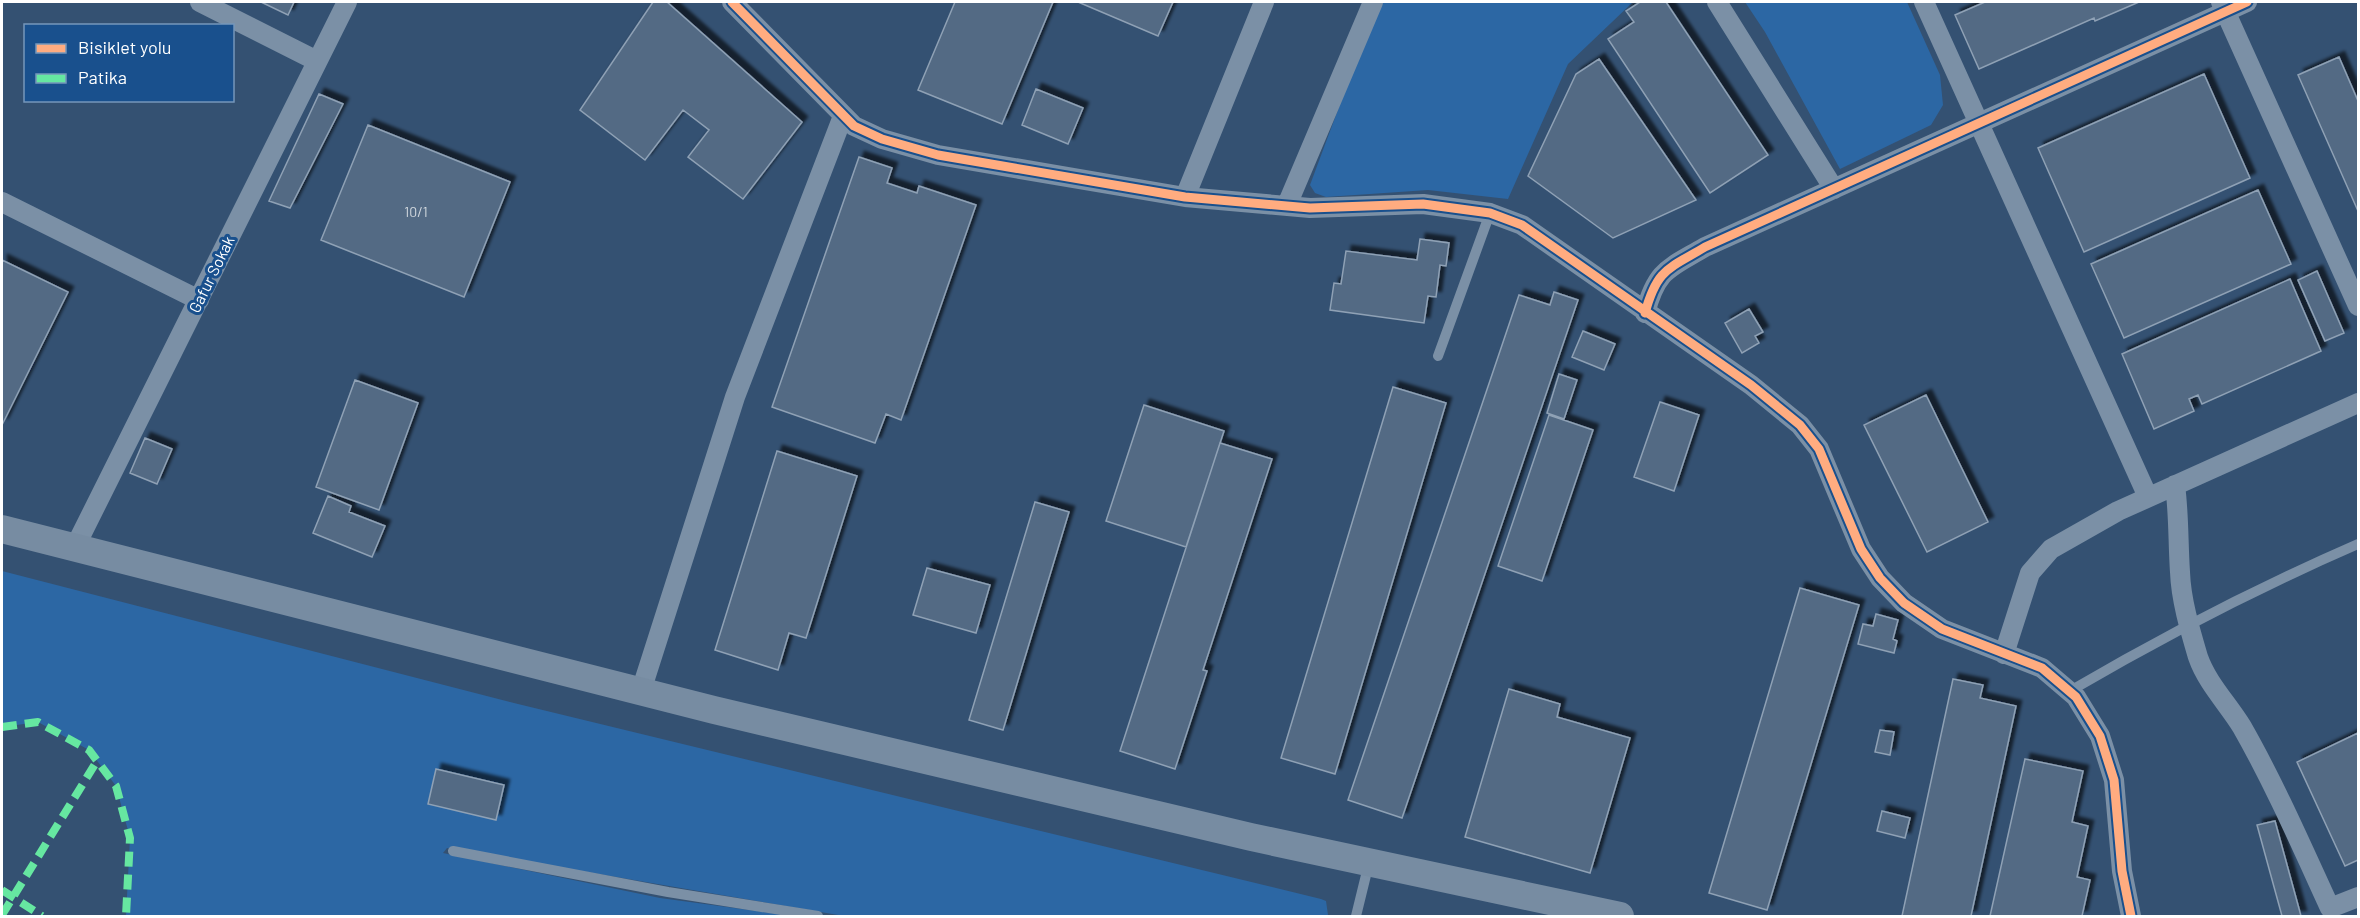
<svg xmlns="http://www.w3.org/2000/svg" width="2360" height="918" viewBox="0 0 2360 918" font-family="Barlow,sans-serif">
  <defs>
    <filter id="shadow"><feDropShadow dx="5.5" dy="-5.5" stdDeviation="1.5" flood-color="#0009"/></filter>
  </defs>
  <rect width="100%" height="100%" fill="#345172"/>
  <!-- green -->
  <path fill="#2c67a4" d="M 1378,2 L 1633,2 L 1568,64 L 1508,199 L 1428,190 L 1326,197 L 1315,193 L 1310,185 Z
    M 1745,2 L 1907,2 L 1940,75 L 1943,105 L 1931,125 L 1840,169 L 1765,32 Z
    M 2,571 L 518,704 L 1321,899 L 1326,901 L 1328,915 L 844,916 L 447,848 L 443,853 L 660,898 L 794,916 L 126,916 L 130,838 L 116,786 L 89,750 L 38,722 L 2,727 Z"/>
  <!-- building -->
  <path fill="#526a84" stroke="#8fa1b5" stroke-width="1.5" filter="url(#shadow)" d="M 261,2 L 294,2 L 288,15 Z
    M 653,2 L 667,2 L 802,122 L 743,199 L 688,157 L 709,130 L 683,110 L 645,160 L 580,110 Z
    M 955,2 L 1053,2 L 1002,124 L 918,90 Z
    M 1078,2 L 1173,2 L 1158,36 Z
    M 1640,2 L 1666,2 L 1768,155 L 1710,193 L 1608,39 L 1634,22 L 1626,11 Z
    M 1985,2 L 2139,2 L 2095,21 L 2094,18 L 1979,69 L 1955,15 Z
    M 2339,57 L 2358,101 L 2358,211 L 2298,75 Z
    M 1599,59 L 1696,200 L 1613,238 L 1528,176 L 1576,74 Z
    M 2204,74 L 2250,178 L 2084,252 L 2038,148 Z
    M 1036,89 L 1083,108 L 1068,144 L 1022,125 Z
    M 319,94 L 343,104 L 290,208 L 269,201 Z
    M 368,125 L 510,182 L 464,297 L 321,240 Z
    M 859,157 L 892,168 L 887,183 L 917,193 L 919,186 L 976,205 L 901,420 L 886,414 L 875,443 L 772,407 Z
    M 2258,190 L 2291,264 L 2124,338 L 2091,264 Z
    M 1420,239 L 1449,243 L 1446,266 L 1440,265 L 1436,297 L 1428,296 L 1424,323 L 1330,310 L 1334,283 L 1341,284 L 1346,251 L 1417,260 Z
    M 2,260 L 68,292 L 2,425 Z
    M 2317,271 L 2344,333 L 2325,341 L 2298,280 Z
    M 2290,279 L 2321,351 L 2202,404 L 2198,395 L 2189,399 L 2194,411 L 2154,429 L 2122,354 Z
    M 1554,292 L 1578,300 L 1402,818 L 1348,800 L 1519,295 L 1550,305 Z
    M 1749,309 L 1763,332 L 1755,336 L 1759,343 L 1742,353 L 1725,323 Z
    M 1583,331 L 1615,344 L 1604,370 L 1572,357 Z
    M 1559,374 L 1577,380 L 1564,419 L 1547,413 Z
    M 355,380 L 418,403 L 379,510 L 316,487 Z
    M 1393,387 L 1446,403 L 1335,774 L 1281,758 Z
    M 1926,395 L 1988,522 L 1927,552 L 1864,425 Z
    M 1660,402 L 1699,415 L 1674,491 L 1634,477 Z
    M 1144,405 L 1224,431 L 1186,547 L 1106,521 Z
    M 1549,415 L 1593,430 L 1542,581 L 1498,566 Z
    M 145,438 L 172,449 L 157,484 L 130,473 Z
    M 1220,443 L 1272,459 L 1203,670 L 1207,671 L 1175,769 L 1120,751 Z
    M 777,451 L 857,476 L 806,638 L 789,633 L 778,670 L 715,650 Z
    M 328,496 L 351,506 L 349,512 L 385,526 L 372,557 L 313,533 Z
    M 1035,502 L 1069,512 L 1003,730 L 969,720 Z
    M 927,568 L 990,585 L 976,633 L 913,615 Z
    M 1800,588 L 1859,605 L 1767,910 L 1709,893 Z
    M 1876,614 L 1898,620 L 1893,639 L 1897,641 L 1894,653 L 1858,644 L 1863,624 L 1873,626 Z
    M 1953,679 L 1983,685 L 1980,698 L 2016,706 L 1971,916 L 1902,916 Z
    M 1509,689 L 1560,704 L 1557,717 L 1630,738 L 1590,873 L 1465,837 Z
    M 1880,730 L 1894,732 L 1890,755 L 1875,752 Z
    M 2358,733 L 2358,860 L 2345,866 L 2297,762 Z
    M 2025,759 L 2083,771 L 2072,822 L 2088,826 L 2077,877 L 2090,880 L 2082,916 L 1990,916 Z
    M 436,769 L 504,785 L 496,820 L 428,804 Z
    M 1882,811 L 1910,818 L 1905,838 L 1877,831 Z
    M 2275,821 L 2301,916 L 2282,916 L 2257,825 Z"/>
  <g fill="none" stroke-linecap="round" stroke-linejoin="round">
    <!-- service -->
    <path stroke="#7b90a6" stroke-width="10" d="M 1438,356 L 1490,213
      M 2070,691 C 2164,636 2259,587 2358,544
      M 453,851 L 668,892 L 818,916
      M 1356,916 L 1369,863"/>
    <!-- minor -->
    <path stroke="#7b90a6" stroke-width="20" d="M 200,2 L 317,61
      M 732,2 L 854,126 L 882,139 L 938,155 L 1185,197 L 1310,208 L 1423,204 L 1490,213 L 1522,225 L 1751,385 L 1800,425 L 1819,449 L 1861,549 L 1880,578 L 1904,603 L 1942,629 L 2042,668 L 2076,697 L 2100,736 L 2114,780 L 2122,871 L 2131,916
      M 1717,2 L 1834,189
      M 1924,2 L 2148,497
      M 2221,2 L 2358,306
      M 1185,197 L 1264,2
      M 2,202 L 199,300
      M 1287,205 L 1373,2
      M 1645,313 C 1657,269 1668,269 1705,247 L 2247,2
      M 2175,485 C 2179,514 2178,543 2180,572 C 2181,600 2190,630 2198,657 C 2207,683 2228,704 2242,727 C 2275,785 2302,847 2330,908 L 2358,897
      M 75,547 L 347,2
      M 2004,654 L 2030,573 L 2051,549 L 2118,511 L 2358,403
      M 641,691 L 735,397 L 843,116"/>
    <!-- secondary -->
    <path stroke="#778ca2" stroke-width="28" d="M 2,529 L 714,710 L 1251,837 L 1620,916"/>
    <!-- quiet -->
    <path stroke="#66e7a1" stroke-width="8" stroke-dasharray="15 8" stroke-linecap="butt" d="M 2,727 L 38,722 L 89,750 L 116,786 L 130,838 L 126,916
      M 2,890 L 42,916
      M 2,915 L 97,761"/>
    <defs>
      <path id="cycleway" d="M 732,2 L 854,126 L 882,139 L 938,155 L 1185,197 L 1310,208 L 1423,204 L 1490,213 L 1522,225 L 1751,385 L 1800,425 L 1819,449 L 1861,549 L 1880,578 L 1904,603 L 1942,629 L 2042,668 L 2076,697 L 2100,736 L 2114,780 L 2122,871 L 2131,916
        M 1645,313 C 1657,269 1668,269 1705,247 L 2247,2"/>
    </defs>
    <!-- cycleway casing -->
    <use href="#cycleway" stroke="#19508d" stroke-width="13"/>
    <!-- cycleway -->
    <use href="#cycleway" stroke="#ffac80" stroke-width="9"/>
  </g>
  <g text-anchor="middle" dominant-baseline="central" stroke-width="6" stroke-linejoin="round" paint-order="stroke">
    <!-- number labels -->
    <g font-size="14" fill="#d4dae0">
      <text x="416" y="211">10/1</text>
    </g>
    <!-- street labels -->
    <g font-size="16" fill="#fff" stroke="#19508d">
      <text transform="translate(211 274) rotate(-64)">Gafur Sokak</text>
    </g>
  </g>
  <!-- border -->
  <rect width="2360" height="918" fill="none" stroke="#ffffff" stroke-width="6"/>
  <!-- legend -->
  <rect x="24" y="24" width="210" height="78" fill="#19508d" stroke="#7596bb" stroke-width="1.5"/>
  <rect x="36" y="44" width="30" height="9" fill="#ffac80" stroke="#7596bb" stroke-width="1.5"/>
  <text x="78" y="54" font-size="18" fill="#ffffff">Bisiklet yolu</text>
  <rect x="36" y="74" width="30" height="9" fill="#66e7a1" stroke="#7596bb" stroke-width="1.5"/>
  <text x="78" y="84" font-size="18" fill="#ffffff">Patika</text>
</svg>
